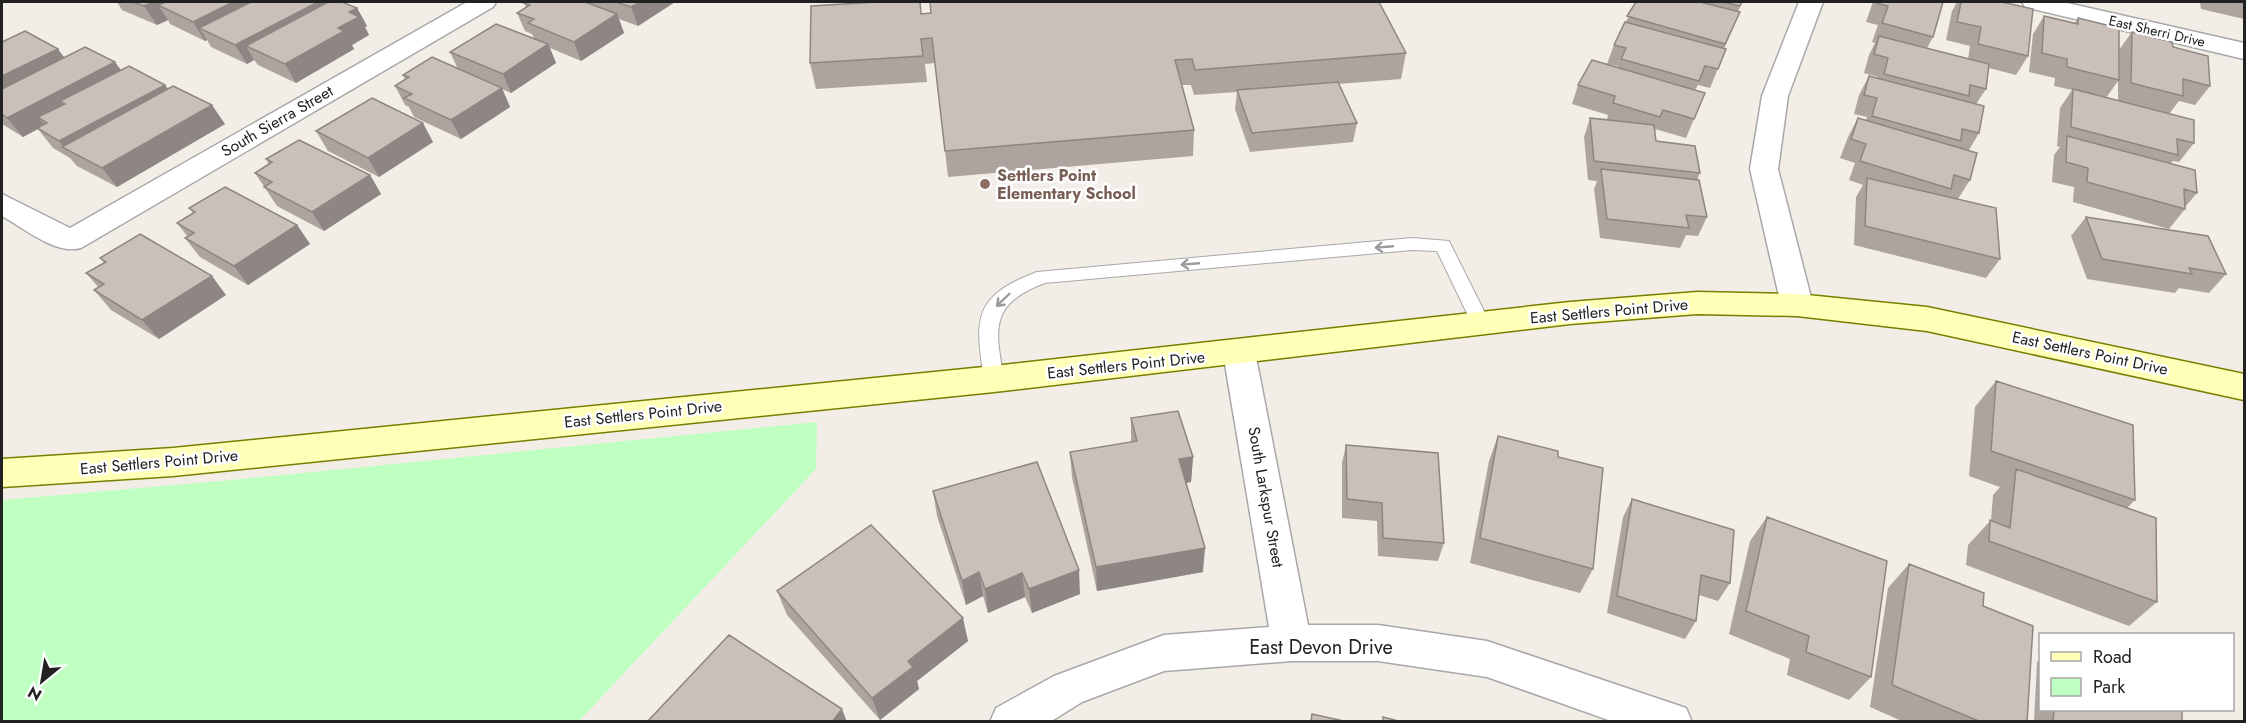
<svg xmlns="http://www.w3.org/2000/svg" width="2246" height="723" viewBox="0 0 2246 723" font-family="Jost,sans-serif">
  <rect width="100%" height="100%" fill="#f2ede6"/>
  <!-- park -->
  <path fill="#c0ffc2" d="M 817,422 L 816,469 L 579,721 L 2,721 L 2,500 L 231,480 Z"/>
  <g fill="none" stroke-linecap="round" stroke-linejoin="round">
    <defs>
      <path id="lane" d="M 1412,238 L 1449,241 L 1490,323 L 1488,328 L 1474,328 L 1437,251 L 1412,250 L 1045,283 C 989,304 995,329 1004,379 L 1001,384 L 994,386 L 987,384 L 984,379 C 975,320 972,296 1037,272 Z"/>
      <path id="street" d="M 467,2 L 496,2 L 493,7 L 81,248 C 55,255 24,228 2,216 L 2,194 L 70,228 Z
        M 1799,2 L 1823,2 L 1788,96 L 1778,169 L 1813,305 L 1808,313 L 1797,316 L 1786,313 L 1781,305 L 1750,169 L 1762,96 Z
        M 2022,2 L 2063,2 L 2244,43 L 2244,59 L 2025,7 Z
        M 1239,340 L 1251,343 L 1255,352 L 1308,625 L 1378,625 L 1487,641 L 1686,708 L 1692,722 L 1614,722 L 1487,677 L 1378,661 L 1292,661 L 1164,671 L 1082,702 L 1050,722 L 990,722 L 996,708 L 1054,676 L 1164,635 L 1269,627 L 1223,352 L 1227,343 Z"/>
      <path id="secondary" d="M 1697,292 L 1797,294 L 1927,307 L 2244,374 L 2244,400 L 1927,331 L 1797,316 L 1697,314 L 1570,324 L 994,392 L 173,476 L 2,487 L 2,459 L 173,448 L 994,366 L 1570,302 Z"/>
    </defs>
    <!-- lane casing -->
    <use href="#lane" stroke="#a8a8a8" stroke-width="2"/>
    <!-- street casing -->
    <use href="#street" stroke="#a8a8a8" stroke-width="3"/>
    <!-- secondary casing -->
    <use href="#secondary" stroke="#787f00" stroke-width="3"/>
    <!-- lane -->
    <use href="#lane" fill="#fff" fill-rule="evenodd"/>
    <!-- street -->
    <use href="#street" fill="#fff" fill-rule="evenodd"/>
    <!-- secondary -->
    <use href="#secondary" fill="#ffffb7" fill-rule="evenodd"/>
  </g>
  <!-- wall -->
  <path fill="#aea49f" fill-rule="evenodd" d="M 117,2 L 327,2 L 357,8 L 367,26 L 365,27 L 369,35 L 352,45 L 354,49 L 296,83 L 258,65 L 254,60 L 247,64 L 211,47 L 207,40 L 205,41 L 170,24 L 168,20 L 157,25 L 122,10 Z
    M 590,2 L 675,2 L 638,26 L 619,19 L 624,33 L 581,61 L 550,48 L 556,63 L 511,93 L 502,89 L 510,107 L 461,139 L 414,117 L 409,107 L 405,105 L 395,86 L 405,79 L 403,75 L 458,69 L 450,52 L 534,38 L 532,34 L 525,31 L 517,13 L 526,7 L 524,3 L 591,4 Z
    M 1636,2 L 1742,2 L 1738,12 L 1740,12 L 1724,49 L 1726,49 L 1710,88 L 1698,85 L 1695,90 L 1705,93 L 1686,138 L 1655,129 L 1654,131 L 1656,141 L 1700,173 L 1697,180 L 1707,217 L 1698,236 L 1686,235 L 1680,248 L 1600,238 L 1594,189 L 1597,181 L 1588,180 L 1584,137 L 1590,118 L 1607,119 L 1608,115 L 1572,104 L 1578,85 L 1618,68 L 1618,66 L 1607,64 L 1614,45 Z
    M 1873,2 L 1943,2 L 1933,37 L 1927,48 L 1968,59 L 1970,46 L 1946,40 L 1952,11 L 1957,2 L 2002,2 L 2028,56 L 2016,75 L 1989,68 L 1986,89 L 1976,104 L 1979,133 L 1969,150 L 1970,180 L 1958,199 L 2000,259 L 1986,278 L 1854,245 L 1856,197 L 1863,185 L 1849,180 L 1855,163 L 1840,158 L 1848,137 L 1858,118 L 1866,120 L 1867,117 L 1854,114 L 1859,95 L 1869,76 L 1877,78 L 1878,77 L 1864,73 L 1869,55 L 1875,43 L 1872,42 L 1878,25 L 1866,22 Z
    M 2200,2 L 2244,2 L 2244,19 L 2201,9 Z
    M 921,14 L 1406,53 L 1401,79 L 1338,84 L 1357,123 L 1353,142 L 1250,152 L 1235,109 L 1237,92 L 1194,95 L 1191,85 L 1182,85 L 1194,130 L 1193,156 L 948,177 L 935,63 L 925,64 L 927,82 L 816,89 L 810,63 Z
    M 2044,16 L 2075,23 L 2078,18 L 2119,50 L 2132,32 L 2173,47 L 2210,86 L 2195,105 L 2179,101 L 2169,114 L 2194,143 L 2179,162 L 2173,161 L 2171,163 L 2197,193 L 2185,207 L 2185,209 L 2169,229 L 2073,202 L 2074,187 L 2052,182 L 2054,155 L 2060,147 L 2057,146 L 2060,108 L 2072,90 L 2054,86 L 2055,78 L 2029,72 L 2033,34 ZM 2118,81 L 2118,101 L 2106,98 Z
    M 2,42 L 121,70 L 165,85 L 168,89 L 225,124 L 117,187 L 77,166 L 70,158 L 53,148 L 38,129 L 23,137 L 2,124 Z
    M 316,131 L 433,142 L 379,177 L 328,151 Z
    M 266,159 L 370,175 L 381,194 L 324,231 L 277,206 L 255,173 L 269,164 Z
    M 189,208 L 297,225 L 310,244 L 248,285 L 200,257 L 185,238 L 188,237 L 177,223 L 193,213 Z
    M 2086,217 L 2226,274 L 2209,293 L 2179,288 L 2175,293 L 2087,279 L 2071,236 Z
    M 100,258 L 226,295 L 159,339 L 111,310 L 94,290 L 99,288 L 86,273 L 104,263 Z
    M 1996,381 L 2135,500 L 2127,508 L 2157,602 L 2129,626 L 1966,565 L 1968,545 L 1991,520 L 1993,495 L 2000,487 L 1969,476 L 1975,407 Z
    M 1131,418 L 1193,457 L 1191,482 L 1186,483 L 1203,572 L 1097,591 L 1072,477 L 1070,452 L 1131,442 Z
    M 1498,436 L 1558,457 L 1593,569 L 1580,593 L 1470,563 L 1489,461 Z
    M 1346,445 L 1444,543 L 1438,561 L 1378,556 L 1377,521 L 1342,518 L 1342,463 Z
    M 933,491 L 1080,594 L 1032,613 L 1025,597 L 988,613 L 983,596 L 966,605 L 937,516 Z
    M 1632,499 L 1730,583 L 1718,601 L 1699,595 L 1696,621 L 1685,639 L 1607,613 L 1623,517 Z
    M 1767,517 L 1871,677 L 1849,700 L 1787,675 L 1790,659 L 1729,634 L 1750,541 Z
    M 1909,564 L 1983,606 L 2027,722 L 1904,722 L 1870,707 L 1888,588 Z
    M 777,591 L 968,641 L 917,681 L 919,689 L 880,720 L 787,615 Z
    M 2040,659 L 2040,710 L 2182,710 L 2182,722 L 2034,722 L 2037,662 Z"/>
  <!-- shaded-wall -->
  <path fill="#8d8682" d="M 154,2 L 203,2 L 158,5 L 168,20 L 157,25 L 144,6 Z
    M 233,2 L 281,2 L 199,28 L 207,40 L 205,41 L 193,22 Z
    M 318,2 L 327,2 L 335,17 L 246,46 L 254,60 L 247,64 L 235,45 Z
    M 640,2 L 675,2 L 638,26 L 631,7 Z
    M 357,8 L 367,26 L 365,27 L 369,35 L 352,45 L 354,49 L 296,83 L 285,64 L 338,28 L 349,12 Z
    M 617,14 L 624,33 L 581,61 L 574,42 Z
    M 548,44 L 556,63 L 511,93 L 503,74 Z
    M 58,49 L 72,68 L 2,103 L 2,76 Z
    M 115,62 L 129,81 L 65,104 L 60,101 L 69,113 L 38,117 L 45,125 L 23,137 L 7,118 Z
    M 165,85 L 178,104 L 65,149 L 59,141 Z
    M 502,88 L 510,107 L 461,139 L 451,120 Z
    M 212,105 L 225,124 L 117,187 L 102,168 Z
    M 423,123 L 433,142 L 379,177 L 368,158 Z
    M 370,175 L 381,194 L 324,231 L 312,212 Z
    M 297,225 L 310,244 L 248,285 L 234,266 Z
    M 212,276 L 226,295 L 159,339 L 142,320 Z
    M 1193,457 L 1191,482 L 1177,484 L 1179,459 Z
    M 1205,548 L 1203,572 L 1097,591 L 1096,567 Z
    M 1079,570 L 1080,594 L 1032,613 L 1029,589 Z
    M 979,572 L 983,596 L 966,605 L 962,581 Z
    M 1022,573 L 1025,597 L 988,613 L 985,589 Z
    M 963,618 L 968,641 L 917,681 L 919,689 L 880,720 L 872,698 L 908,661 Z
    M 842,709 L 847,722 L 832,722 Z"/>
  <!-- building -->
  <path fill="#cabfb9" stroke="#8d8682" stroke-width="1.5" d="M 133,2 L 154,2 L 144,6 Z
    M 166,2 L 233,2 L 193,22 L 158,5 Z
    M 251,2 L 318,2 L 235,45 L 199,28 Z
    M 328,2 L 342,2 L 357,8 L 349,12 L 359,17 L 338,28 L 344,31 L 285,64 L 246,46 Z
    M 526,2 L 585,2 L 617,14 L 574,42 L 528,23 L 534,19 L 517,13 L 530,5 L 524,3 Z
    M 616,2 L 640,2 L 631,7 Z
    M 877,2 L 920,2 L 921,14 L 931,13 L 930,2 L 1379,2 L 1406,53 L 1195,70 L 1192,59 L 1175,60 L 1194,130 L 945,151 L 932,38 L 921,39 L 923,56 L 810,63 L 811,6 Z
    M 1636,2 L 1700,2 L 1740,12 L 1725,44 L 1627,16 Z
    M 1723,2 L 1742,2 L 1740,6 Z
    M 1876,2 L 1943,2 L 1933,37 L 1882,23 L 1888,6 L 1876,3 Z
    M 1961,2 L 2002,2 L 2033,9 L 2028,56 L 1978,44 L 1981,27 L 1957,22 Z
    M 2044,16 L 2078,24 L 2078,18 L 2119,28 L 2119,80 L 2067,67 L 2067,59 L 2042,53 Z
    M 1625,22 L 1726,49 L 1718,69 L 1705,66 L 1699,81 L 1621,59 L 1626,48 L 1614,45 Z
    M 496,24 L 548,44 L 503,74 L 450,52 Z
    M 25,31 L 58,49 L 2,76 L 2,42 Z
    M 2132,32 L 2172,42 L 2173,47 L 2208,56 L 2210,86 L 2183,79 L 2183,96 L 2131,83 Z
    M 1879,36 L 1989,64 L 1986,89 L 1970,85 L 1969,96 L 1884,74 L 1888,58 L 1874,54 Z
    M 85,47 L 115,62 L 7,118 L 2,114 L 2,89 Z
    M 432,57 L 502,88 L 451,120 L 404,98 L 412,94 L 395,86 L 409,77 L 403,75 Z
    M 1592,60 L 1705,93 L 1694,119 L 1663,110 L 1660,117 L 1613,103 L 1615,96 L 1578,85 Z
    M 129,66 L 165,85 L 59,141 L 37,128 L 47,123 L 38,117 L 65,104 L 60,101 Z
    M 1869,76 L 1984,106 L 1979,133 L 1962,129 L 1961,141 L 1872,116 L 1877,98 L 1864,95 Z
    M 1338,82 L 1357,123 L 1252,133 L 1237,90 Z
    M 173,86 L 212,105 L 102,168 L 62,147 Z
    M 2073,89 L 2194,120 L 2194,143 L 2177,139 L 2178,155 L 2071,127 Z
    M 372,98 L 423,123 L 368,158 L 316,131 Z
    M 1590,118 L 1654,125 L 1656,141 L 1695,146 L 1700,173 L 1594,161 Z
    M 1858,118 L 1977,153 L 1970,180 L 1954,175 L 1951,189 L 1860,161 L 1866,144 L 1851,139 Z
    M 2067,136 L 2195,170 L 2197,193 L 2184,189 L 2185,209 L 2087,182 L 2088,168 L 2066,162 Z
    M 299,140 L 370,175 L 312,212 L 264,187 L 272,182 L 255,173 L 272,162 L 266,159 Z
    M 1601,169 L 1699,180 L 1707,217 L 1686,215 L 1689,228 L 1607,219 Z
    M 1867,178 L 1996,208 L 2000,259 L 1865,226 Z
    M 225,187 L 297,225 L 234,266 L 185,238 L 194,233 L 177,223 L 195,212 L 189,208 Z
    M 2086,217 L 2208,236 L 2226,274 L 2189,268 L 2192,274 L 2102,259 Z
    M 140,234 L 212,276 L 142,320 L 94,290 L 104,284 L 86,273 L 106,262 L 100,258 Z
    M 1996,381 L 2133,425 L 2135,500 L 1991,451 Z
    M 1178,411 L 1193,457 L 1179,459 L 1205,548 L 1096,567 L 1070,452 L 1137,441 L 1131,418 Z
    M 1498,436 L 1558,451 L 1558,457 L 1603,468 L 1593,569 L 1480,538 Z
    M 1346,445 L 1438,453 L 1444,543 L 1383,538 L 1382,503 L 1347,499 Z
    M 1037,462 L 1079,570 L 1029,589 L 1022,573 L 985,589 L 979,572 L 962,581 L 933,491 Z
    M 2016,469 L 2156,518 L 2157,602 L 1989,541 L 1990,520 L 2010,528 Z
    M 1632,499 L 1734,530 L 1730,583 L 1701,575 L 1696,621 L 1617,596 Z
    M 1767,517 L 1887,561 L 1871,677 L 1806,652 L 1809,636 L 1746,611 Z
    M 871,525 L 963,618 L 908,661 L 913,667 L 872,698 L 777,591 Z
    M 1909,564 L 1984,593 L 1983,606 L 2033,626 L 2027,722 L 1981,722 L 1892,685 Z
    M 729,635 L 842,709 L 832,722 L 647,722 Z
    M 2054,710 L 2182,710 L 2182,722 L 2053,722 Z
    M 1312,714 L 1348,722 L 1311,722 Z
    M 1383,717 L 1402,722 L 1383,722 Z"/>
  <!-- one-way arrows -->
  <defs><path id="oneway-shaft" d="M-6 0H5M1.5-3L5.5 0L1.5 3" fill="none" stroke-width="1.6" stroke-linecap="round" stroke-linejoin="round" transform="scale(1.5)"/></defs>
  <g stroke="#9b9b9b">
    <use href="#oneway-shaft" transform="translate(1384 247) rotate(175)"/>
    <use href="#oneway-shaft" transform="translate(1190 264) rotate(175)"/>
    <use href="#oneway-shaft" transform="translate(1003 300) rotate(136)"/>
  </g>
  <!-- markers -->
  <circle fill="#8d6e63" stroke="#fff" stroke-width="2" cx="985" cy="184" r="6"/>
  <g text-anchor="middle" dominant-baseline="central" stroke-width="5" stroke-linejoin="round" paint-order="stroke">
    <!-- far-street labels -->
    <g font-size="14" fill="#212121" stroke="#fff">
      <text transform="translate(2157 31) rotate(13)">East Sherri Drive</text>
    </g>
    <!-- street labels -->
    <g font-size="16" fill="#212121" stroke="#fff">
      <text transform="translate(277 121) rotate(-30)">South Sierra Street</text>
      <text transform="translate(1609 311) rotate(-5)">East Settlers Point Drive</text>
      <text transform="translate(2090 353) rotate(12)">East Settlers Point Drive</text>
      <text transform="translate(1126 365) rotate(-6)">East Settlers Point Drive</text>
      <text transform="translate(643 414) rotate(-6)">East Settlers Point Drive</text>
      <text transform="translate(159 462) rotate(-5)">East Settlers Point Drive</text>
      <text transform="translate(1266 497) rotate(80)">South Larkspur Street</text>
    </g>
    <!-- education labels -->
    <g font-size="16" font-weight="bold" fill="#785e54" stroke="#fff" text-anchor="start">
      <text x="997" y="175">Settlers Point<tspan x="997" dy="18">Elementary School</tspan></text>
    </g>
    <!-- near-street labels -->
    <g font-size="20" fill="#212121" stroke="#fff">
      <text x="1321" y="647">East Devon Drive</text>
    </g>
  </g>
  <!-- border -->
  <rect width="2246" height="723" fill="none" stroke="#212121" stroke-width="6"/>
  <!-- legend -->
  <rect x="2039" y="633" width="195" height="78" fill="#ffffff" stroke="#a6a6a6" stroke-width="1.5"/>
  <rect x="2051" y="652" width="30" height="9" fill="#ffffb7" stroke="#a6a6a6" stroke-width="1.5"/>
  <text x="2093" y="663" font-size="18" fill="#212121">Road</text>
  <rect x="2051" y="678" width="30" height="18" fill="#c0ffc2" stroke="#a6a6a6" stroke-width="1.5"/>
  <text x="2093" y="693" font-size="18" fill="#212121">Park</text>
  <!-- north arrow -->
  <g transform="translate(42 681) rotate(210)" stroke="#ffffff" stroke-width="4.5" paint-order="stroke">
  <path d="M0-4.5L10 22L0 15L-10 22Z" fill="#212121"/>
  <text y="-9" font-size="16" font-weight="bold" text-anchor="middle" fill="#212121">N</text>
  </g>
</svg>
